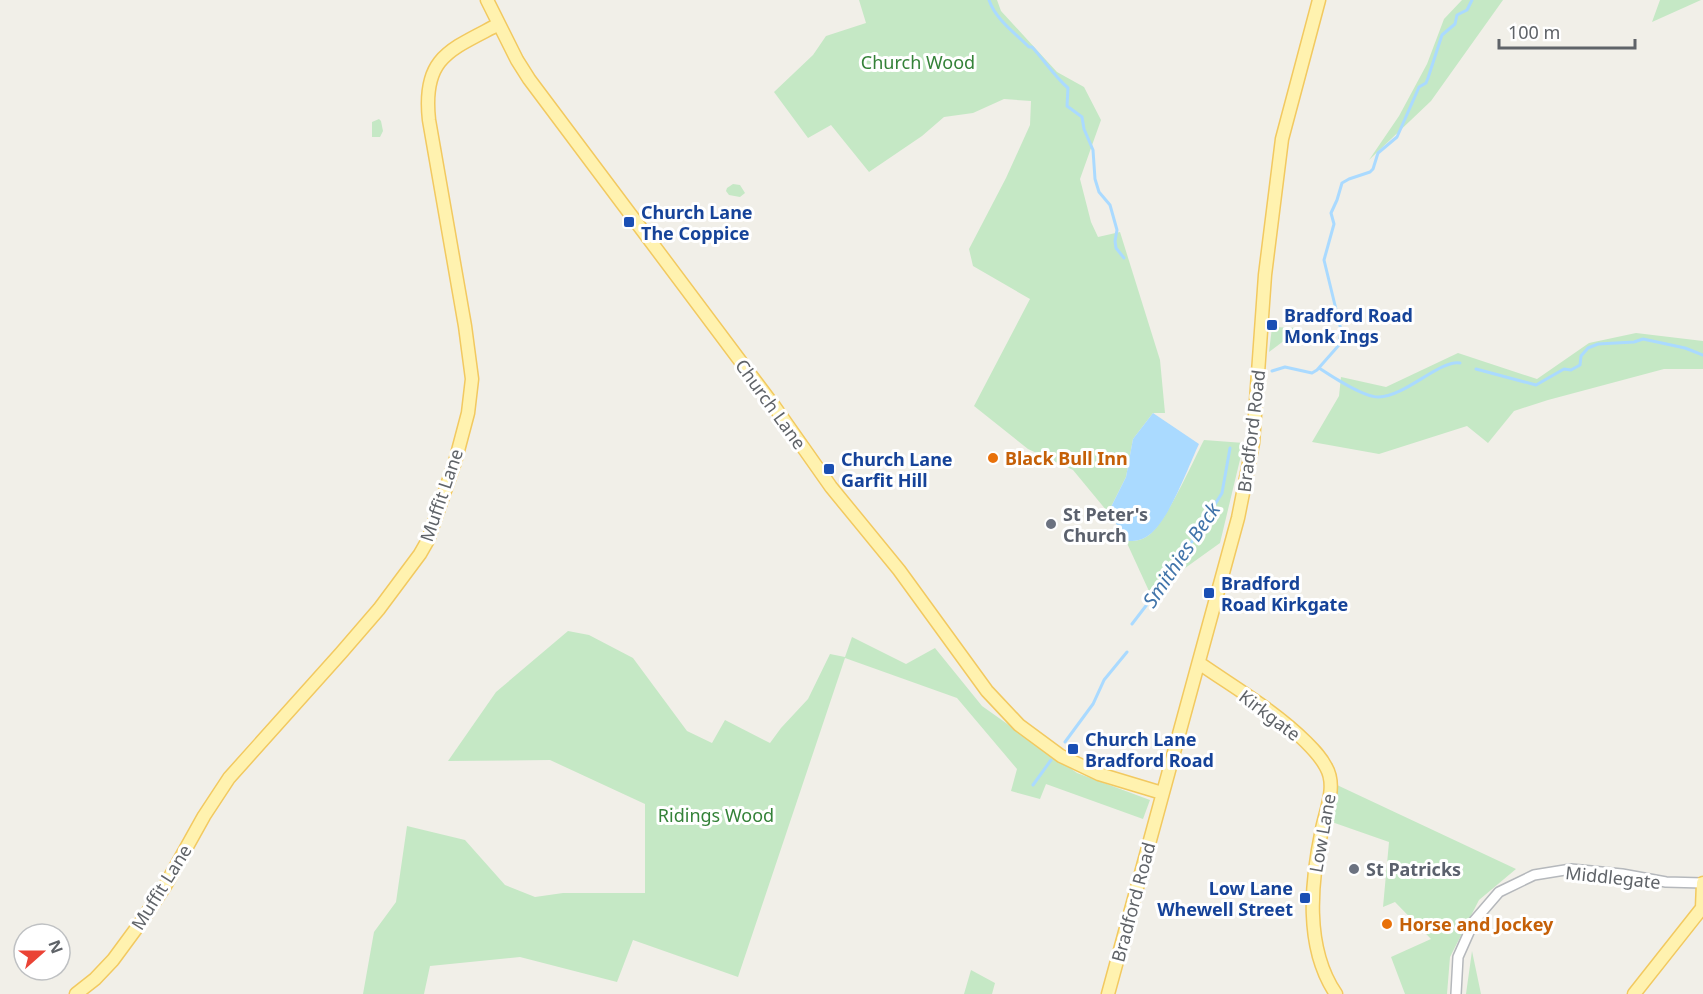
<svg xmlns="http://www.w3.org/2000/svg" width="1703" height="994" viewBox="0 0 1703 994" font-family="'Noto Sans',sans-serif">
  <rect width="100%" height="100%" fill="#f1efe8"/>
  <!-- green -->
  <path fill="#c5e8c5" d="M 859,0 L 997,0 L 1001,11 L 1057,72 L 1084,87 L 1101,120 L 1080,179 L 1091,222 L 1098,237 L 1120,232 L 1160,360 L 1165,413 L 1153,413 L 1133,439 L 1126,477 L 1109,511 L 1116,522 L 1073,470 L 1028,449 L 974,406 L 1030,299 L 973,266 L 969,249 L 1006,178 L 1030,125 L 1031,101 L 1004,99 L 973,113 L 944,117 L 922,136 L 869,172 L 831,125 L 808,138 L 774,92 L 813,55 L 826,36 L 866,23 Z
    M 1462,0 L 1503,0 L 1431,101 L 1369,160 L 1399,116 L 1427,64 L 1444,19 Z
    M 1660,0 L 1701,0 L 1652,22 Z
    M 379,119 L 381,121 L 383,131 L 380,137 L 372,137 L 372,122 Z
    M 733,184 L 740,185 L 745,193 L 740,197 L 729,195 L 726,191 L 727,188 Z
    M 1272,327 L 1301,328 L 1269,352 Z
    M 1636,333 L 1703,341 L 1703,369 L 1664,369 L 1548,400 L 1514,411 L 1488,443 L 1467,426 L 1379,454 L 1312,442 L 1339,396 L 1341,377 L 1386,387 L 1458,353 L 1537,379 L 1589,343 Z
    M 1204,440 L 1244,443 L 1220,543 L 1181,571 L 1154,602 L 1126,541 C 1135,541 1141,541 1149,535 C 1166,523 1193,461 1204,440 Z
    M 568,631 L 589,635 L 633,658 L 687,731 L 712,743 L 725,720 L 770,743 L 781,728 L 808,699 L 830,654 L 845,657 L 852,637 L 906,664 L 935,648 L 982,706 L 1077,773 L 1150,800 L 1143,819 L 1046,784 L 1040,799 L 1011,791 L 1017,769 L 957,698 L 845,658 L 738,977 L 633,940 L 617,982 L 520,957 L 430,966 L 424,994 L 363,994 L 374,932 L 396,902 L 407,826 L 465,840 L 505,885 L 535,897 L 563,893 L 645,893 L 645,804 L 550,760 L 448,761 L 496,692 Z
    M 1337,785 L 1516,869 L 1479,900 L 1450,957 L 1447,994 L 1405,994 L 1391,957 L 1431,939 L 1395,902 L 1383,907 L 1389,842 L 1329,821 Z
    M 1472,951 L 1481,994 L 1466,994 Z
    M 971,970 L 995,983 L 992,994 L 964,994 Z"/>
  <!-- water -->
  <path fill="#aadaff" d="M 1153,413 L 1199,444 C 1188,467 1169,521 1149,535 C 1141,541 1135,541 1126,541 L 1109,511 L 1126,477 L 1133,439 Z"/>
  <g fill="none" stroke-linecap="round" stroke-linejoin="round">
    <!-- stream -->
    <path stroke="#aadaff" stroke-width="3" d="M 989,0 C 996,20 1015,33 1029,47 L 1032,47 C 1045,61 1054,76 1068,88 L 1067,106 L 1082,117 L 1084,129 L 1093,150 L 1095,179 L 1099,192 L 1110,205 L 1117,230 L 1115,241 L 1116,248 L 1124,258
      M 1319,368 C 1331,376 1364,397 1378,397 C 1403,398 1441,359 1460,363
      M 1476,369 L 1536,385 L 1564,369 L 1571,370 L 1580,365 L 1581,356 L 1588,348 L 1598,344 L 1634,342 L 1643,339 L 1685,348 L 1703,355
      M 1272,371 L 1285,367 L 1312,373 L 1317,370 L 1339,345 L 1341,330 L 1324,260 L 1334,224 L 1331,213 L 1337,200 L 1342,183 L 1349,179 L 1370,172 L 1373,169 L 1378,153 L 1397,137 L 1416,94 L 1419,87 L 1426,83 L 1428,78 L 1442,35 L 1455,24 L 1457,15 L 1467,10 L 1472,0
      M 1132,624 L 1178,564 L 1222,493 L 1230,448
      M 1065,742 L 1093,704 L 1104,680 L 1127,652
      M 1033,785 L 1051,760"/>
    <defs>
      <path id="minor" d="M 1456,994 L 1458,957 L 1474,921 L 1499,892 L 1534,875 L 1571,869 L 1622,874 L 1666,882 L 1703,883"/>
      <path id="major" d="M 487,0 L 517,60 L 529,79 L 774,406 L 831,487 L 899,570 L 987,691 L 1019,725 L 1061,756 L 1099,774 L 1162,793
        M 1199,663 C 1235,688 1275,711 1306,742 C 1314,750 1321,757 1326,767 C 1337,786 1326,809 1322,829 C 1311,881 1304,947 1336,994
        M 76,994 L 95,979 L 113,960 L 141,922 L 165,886 L 204,816 L 229,778 L 341,653 L 379,609 L 420,554 L 428,540 L 455,462 L 468,413 L 472,379 L 465,326 L 429,120 C 422,57 450,50 499,24
        M 1108,994 L 1238,518 L 1253,443 L 1265,275 L 1282,139 L 1319,0
        M 1634,994 L 1702,908 L 1703,883"/>
    </defs>
    <!-- minor casing -->
    <use href="#minor" stroke="#b5b8bc" stroke-width="12"/>
    <!-- major casing -->
    <use href="#major" stroke="#f2c960" stroke-width="15"/>
    <!-- minor -->
    <use href="#minor" stroke="#fff" stroke-width="9"/>
    <!-- major -->
    <use href="#major" stroke="#fff2af" stroke-width="12"/>
  </g>
  <!-- markers -->
  <g fill="#1a4fb4" stroke="#fff" stroke-width="2">
    <rect x="623" y="216" width="12" height="12" rx="3"/>
    <rect x="1266" y="319" width="12" height="12" rx="3"/>
    <rect x="823" y="463" width="12" height="12" rx="3"/>
    <rect x="1203" y="587" width="12" height="12" rx="3"/>
    <rect x="1067" y="743" width="12" height="12" rx="3"/>
    <rect x="1299" y="892" width="12" height="12" rx="3"/>
  </g>
  <g fill="#e8710a" stroke="#fff" stroke-width="2">
    <circle cx="993" cy="458" r="6"/>
    <circle cx="1387" cy="924" r="6"/>
  </g>
  <g fill="#6b7280" stroke="#fff" stroke-width="2">
    <circle cx="1051" cy="524" r="6"/>
    <circle cx="1354" cy="869" r="6"/>
  </g>
  <g text-anchor="middle" dominant-baseline="central" stroke-width="6" stroke-linejoin="round" paint-order="stroke">
    <!-- park labels -->
    <g font-size="18" fill="#348238" stroke="#fff">
      <text x="918" y="62">Church Wood</text>
      <text x="716" y="815">Ridings Wood</text>
    </g>
    <!-- transit labels -->
    <g font-size="18" font-weight="bold" fill="#164399" stroke="#fff" text-anchor="start">
      <text x="641" y="212">Church Lane<tspan x="641" dy="21">The Coppice</tspan></text>
      <text x="1284" y="315">Bradford Road<tspan x="1284" dy="21">Monk Ings</tspan></text>
      <text x="841" y="459">Church Lane<tspan x="841" dy="21">Garfit Hill</tspan></text>
      <text x="1221" y="583">Bradford<tspan x="1221" dy="21">Road Kirkgate</tspan></text>
      <text x="1085" y="739">Church Lane<tspan x="1085" dy="21">Bradford Road</tspan></text>
      <text x="1293" y="888" text-anchor="end">Low Lane<tspan x="1293" dy="21">Whewell Street</tspan></text>
    </g>
    <!-- street labels -->
    <g font-size="18" fill="#5f6368" stroke="#fff">
      <text transform="translate(771 404) rotate(54)">Church Lane</text>
      <text transform="translate(1251 431) rotate(-83)">Bradford Road</text>
      <text transform="translate(441 495) rotate(-71)">Muffit Lane</text>
      <text transform="translate(1270 715) rotate(37)">Kirkgate</text>
      <text transform="translate(1322 833) rotate(-80)">Low Lane</text>
      <text transform="translate(1613 877) rotate(6)">Middlegate</text>
      <text transform="translate(161 887) rotate(-58)">Muffit Lane</text>
      <text transform="translate(1133 902) rotate(-75)">Bradford Road</text>
    </g>
    <!-- food labels -->
    <g font-size="18" font-weight="bold" fill="#c56008" stroke="#fff" text-anchor="start">
      <text x="1005" y="458">Black Bull Inn</text>
      <text x="1399" y="924">Horse and Jockey</text>
    </g>
    <!-- worship labels -->
    <g font-size="18" font-weight="bold" fill="#5b616d" stroke="#fff" text-anchor="start">
      <text x="1063" y="514">St Peter's<tspan x="1063" dy="21">Church</tspan></text>
      <text x="1366" y="869">St Patricks</text>
    </g>
    <!-- water labels -->
    <g font-size="20" font-style="italic" fill="#4174aa" stroke="#fff">
      <text transform="translate(1181 555) rotate(-56)">Smithies Beck</text>
    </g>
  </g>
  <!-- north arrow -->
  <g transform="translate(42 952) rotate(69)"><circle r="28" fill="#ffffff" stroke="#bfc1c3" stroke-width="1.5"/>
  <path d="M0-4.5L10 22L0 15L-10 22Z" fill="#ea4335"/>
  <text y="-9" font-size="16" font-weight="bold" text-anchor="middle" fill="#5f6368">N</text>
  </g>
  <!-- scale -->
  <path d="M1499 39v9h136v-9" fill="none" stroke="#5f6368" stroke-width="3"/>
  <text x="1508" y="39" font-size="18" fill="#5f6368" stroke="#ffffff" stroke-width="4.5" paint-order="stroke">100 m</text>
</svg>
